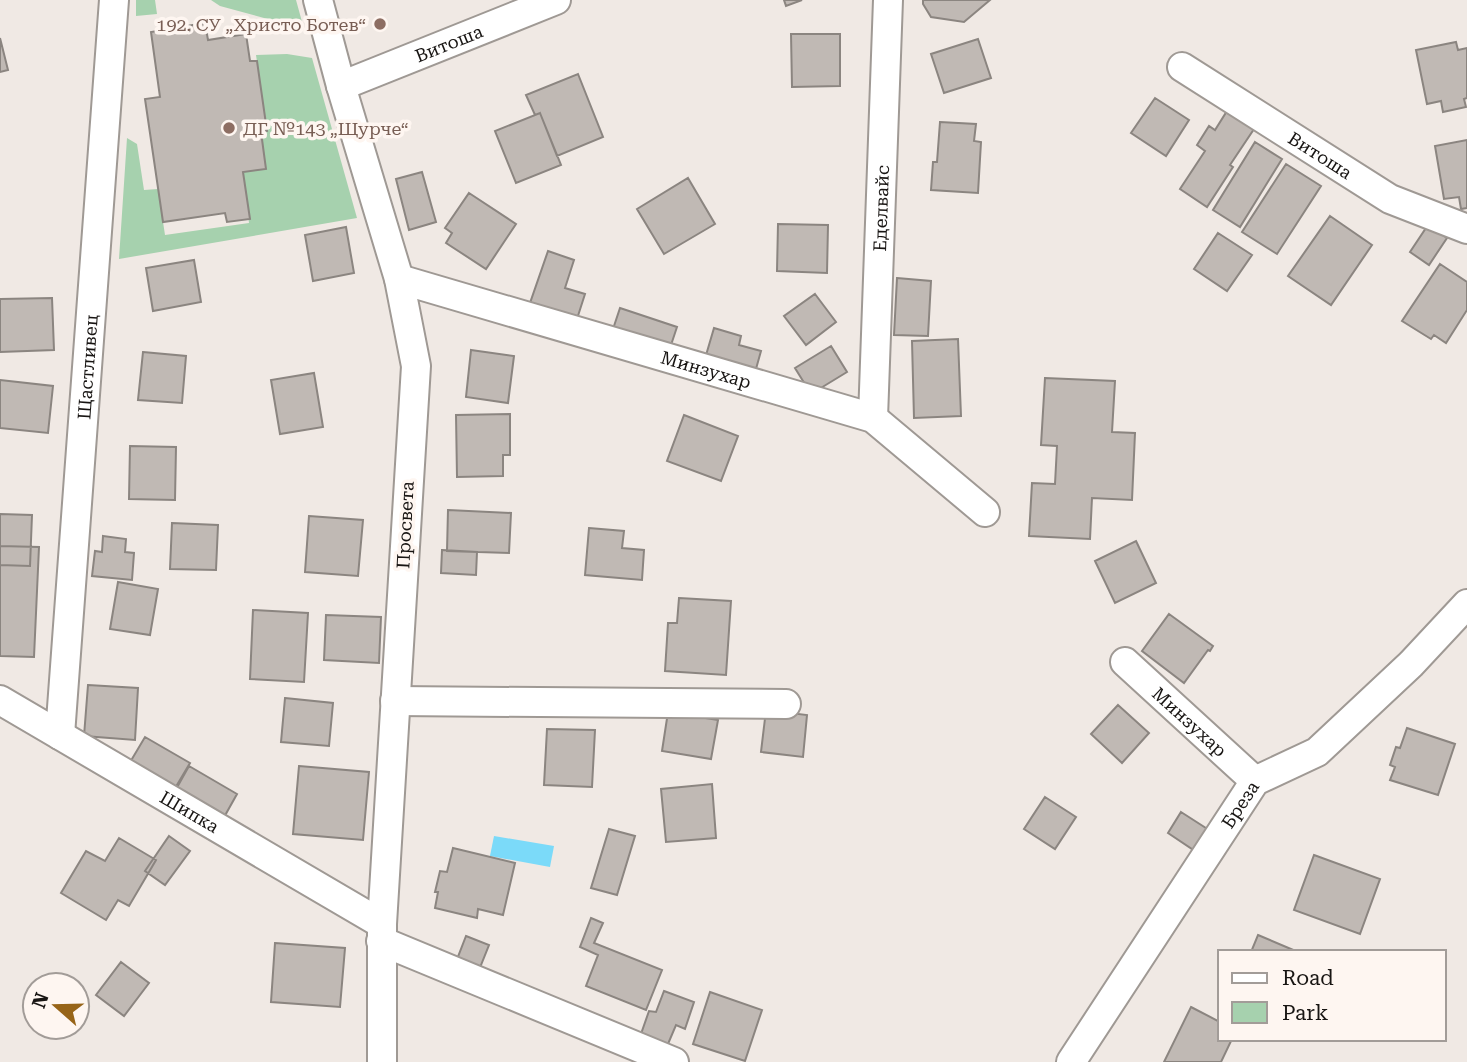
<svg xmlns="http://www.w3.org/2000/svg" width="1467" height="1062" viewBox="0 0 1467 1062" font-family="'Roboto Serif',serif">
  <rect width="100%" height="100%" fill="#f0e9e4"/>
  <!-- green -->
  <path fill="#a6d1ae" d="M 136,0 L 155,0 L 157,14 L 136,16 Z
    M 211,0 L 296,0 L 304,29 L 220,6 Z
    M 287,54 L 312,58 L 357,218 L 119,259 L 127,138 L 137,144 L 144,190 L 158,189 L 165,235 L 249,223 L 243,172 L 266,168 L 261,132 L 267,130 L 256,55 Z"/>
  <!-- water -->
  <path fill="#7bdaf9" d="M 494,836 L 554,846 L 550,867 L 490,856 Z"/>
  <!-- building -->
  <path fill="#c0b9b4" stroke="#8b8580" stroke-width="2" d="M 784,0 L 802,0 L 786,6 Z
    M 923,0 L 990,0 L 964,22 L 931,17 L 923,4 Z
    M 205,23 L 208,40 L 246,34 L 250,61 L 257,61 L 267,131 L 261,132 L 266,169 L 243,172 L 250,219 L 227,222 L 225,213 L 163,222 L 145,99 L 160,97 L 151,32 Z
    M 791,34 L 840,34 L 840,86 L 792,87 Z
    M 0,38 L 8,70 L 0,72 Z
    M 978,39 L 991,78 L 944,93 L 931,54 Z
    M 1456,42 L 1458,50 L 1467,48 L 1467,98 L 1464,99 L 1466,107 L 1443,112 L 1441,101 L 1427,104 L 1416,50 Z
    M 578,74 L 603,137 L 557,156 L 540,113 L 535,115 L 526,95 Z
    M 1155,98 L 1189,120 L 1166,156 L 1131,133 Z
    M 1227,111 L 1254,129 L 1230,165 L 1233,167 L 1207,207 L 1180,189 L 1205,151 L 1197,145 L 1209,126 L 1215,130 Z
    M 540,113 L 561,165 L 516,183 L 495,131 Z
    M 940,122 L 976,124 L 974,141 L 981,142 L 978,193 L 931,190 L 933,162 L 937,162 Z
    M 1467,140 L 1467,208 L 1461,209 L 1459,197 L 1444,199 L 1435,146 Z
    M 1255,142 L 1282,159 L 1240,227 L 1213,210 Z
    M 1286,164 L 1321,186 L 1277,254 L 1242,232 Z
    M 422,172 L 436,222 L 409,230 L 396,179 Z
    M 688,178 L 715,224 L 664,254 L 637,209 Z
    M 469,193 L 516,224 L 486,269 L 446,243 L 452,233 L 445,228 Z
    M 1330,216 L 1372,245 L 1331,305 L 1288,276 Z
    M 778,224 L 828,225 L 827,273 L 777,271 Z
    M 1428,225 L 1447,238 L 1429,265 L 1410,252 Z
    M 346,227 L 354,273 L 313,281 L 305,235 Z
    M 1218,233 L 1252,255 L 1227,291 L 1194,269 Z
    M 548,251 L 574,260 L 565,288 L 585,294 L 576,322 L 529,306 Z
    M 194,260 L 201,302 L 153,311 L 146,268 Z
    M 1440,264 L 1467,282 L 1467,310 L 1446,343 L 1434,335 L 1431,339 L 1402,321 Z
    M 897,278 L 931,281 L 928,336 L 894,335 Z
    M 815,294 L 836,322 L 806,345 L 784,316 Z
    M 52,298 L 54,350 L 0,352 L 0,299 Z
    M 620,308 L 677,327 L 669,351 L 612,332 Z
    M 714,328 L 741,336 L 739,345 L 761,351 L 754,376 L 704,362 Z
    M 958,339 L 961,416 L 914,418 L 912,341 Z
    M 831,346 L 847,372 L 811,394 L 795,368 Z
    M 471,350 L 514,356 L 508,403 L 466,397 Z
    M 143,352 L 186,356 L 182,403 L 138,400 Z
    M 314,373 L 323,427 L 280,434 L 271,380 Z
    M 1045,378 L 1115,381 L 1112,432 L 1135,433 L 1132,500 L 1092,498 L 1090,539 L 1029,536 L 1032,483 L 1055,484 L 1057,446 L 1041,445 Z
    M 0,380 L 53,386 L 48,433 L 0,428 Z
    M 510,414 L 510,455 L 503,455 L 503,476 L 457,477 L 456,415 Z
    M 684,415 L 738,436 L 721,481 L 667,461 Z
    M 130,446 L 176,447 L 175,500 L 129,499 Z
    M 448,510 L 511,513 L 509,553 L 447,551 Z
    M 0,514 L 32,515 L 30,566 L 0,565 Z
    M 309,516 L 363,520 L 358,576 L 305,572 Z
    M 172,523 L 218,525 L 216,570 L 170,569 Z
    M 589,528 L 624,531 L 622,548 L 644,550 L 642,580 L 585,575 Z
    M 103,536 L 126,539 L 125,552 L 134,553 L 132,580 L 92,576 L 95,551 L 102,552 Z
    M 1136,541 L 1156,583 L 1115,603 L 1095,561 Z
    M 0,546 L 39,547 L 34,657 L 0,656 Z
    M 442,550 L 477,552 L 476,575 L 441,573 Z
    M 118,582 L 158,589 L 150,635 L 110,629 Z
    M 679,598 L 731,601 L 726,675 L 665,671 L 668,623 L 677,623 Z
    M 253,610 L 308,613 L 304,682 L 250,679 Z
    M 1169,614 L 1213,646 L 1210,651 L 1208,650 L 1184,683 L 1142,651 Z
    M 326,615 L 381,617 L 379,663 L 324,660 Z
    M 88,685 L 138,688 L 135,740 L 84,736 Z
    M 285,698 L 333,703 L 329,746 L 281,742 Z
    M 1118,705 L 1149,733 L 1122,763 L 1091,734 Z
    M 766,710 L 807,715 L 803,757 L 761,752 Z
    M 668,712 L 718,720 L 711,759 L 662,751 Z
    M 1407,728 L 1455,744 L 1438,795 L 1390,780 L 1395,767 L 1390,765 L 1396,747 L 1400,748 Z
    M 547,729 L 595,730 L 592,787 L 544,785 Z
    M 145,737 L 190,763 L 174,790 L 129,764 Z
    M 189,766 L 237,794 L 223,819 L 175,791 Z
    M 299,766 L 369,772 L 363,840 L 293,834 Z
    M 712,784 L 716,838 L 666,842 L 661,789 Z
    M 1045,797 L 1076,817 L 1055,849 L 1024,829 Z
    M 1181,812 L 1209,830 L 1195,851 L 1168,833 Z
    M 609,829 L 635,836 L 617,895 L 591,888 Z
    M 169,836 L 190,851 L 165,885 L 145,871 Z
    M 119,838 L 156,860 L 129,906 L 118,900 L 106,920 L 61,893 L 86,851 L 105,861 Z
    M 453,848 L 515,863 L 503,915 L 478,909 L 477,918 L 435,908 L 438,892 L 435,892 L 440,871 L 447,872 Z
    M 1314,855 L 1380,879 L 1360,934 L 1294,910 Z
    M 591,918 L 603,923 L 594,943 L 662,970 L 646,1010 L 586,986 L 598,955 L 580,947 Z
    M 1258,935 L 1298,952 L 1251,952 Z
    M 466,936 L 489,945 L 479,970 L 456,962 Z
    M 275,943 L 345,948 L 340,1007 L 271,1002 Z
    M 121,962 L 149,983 L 124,1016 L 96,995 Z
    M 664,991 L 694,1002 L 685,1029 L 676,1025 L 668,1044 L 641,1034 L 649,1011 L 656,1012 Z
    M 710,992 L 762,1010 L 745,1061 L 693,1044 Z
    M 1191,1007 L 1220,1022 L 1220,1039 L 1232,1039 L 1221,1062 L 1164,1062 Z"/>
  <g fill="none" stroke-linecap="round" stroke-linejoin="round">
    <defs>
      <g id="minor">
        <path d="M 318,0 L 341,86 L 399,279 L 416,366 L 382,924 L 382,1062"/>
        <path id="s1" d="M 1182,67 L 1390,199 L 1467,229"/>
        <path id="s2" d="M 341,86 L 556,0"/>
        <path id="s3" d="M 399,279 L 873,418 L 985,512"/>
        <path id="s4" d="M 873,418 L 888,0"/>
        <path id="s5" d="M 1125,662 L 1255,781"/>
        <path id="s6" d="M 0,700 L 382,924"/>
        <path d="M 395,701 L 786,704"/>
        <path id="s7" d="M 60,735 L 114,0"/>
        <path d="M 381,941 L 674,1062"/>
        <path id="s8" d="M 1071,1062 L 1255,781 L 1317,752 L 1411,664 L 1467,604"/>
      </g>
    </defs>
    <!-- minor casing -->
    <use href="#minor" stroke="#9f9994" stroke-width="32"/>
    <!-- minor -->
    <use href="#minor" stroke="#fff" stroke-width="28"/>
  </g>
  <!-- markers -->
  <g fill="#8d6e63" stroke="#fef6f1" stroke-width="2.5">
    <circle cx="380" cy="24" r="7"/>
    <circle cx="229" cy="128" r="7"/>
  </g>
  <g text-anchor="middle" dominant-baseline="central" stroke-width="7" stroke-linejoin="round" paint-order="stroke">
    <!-- education labels -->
    <g font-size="18" fill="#785e54" stroke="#fef6f1" text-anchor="end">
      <text x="366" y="24">192. СУ „Христо Ботев“</text>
      <text x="243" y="128" text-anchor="start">ДГ №143 „Щурче“</text>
    </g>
    <!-- street labels -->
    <g font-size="18" fill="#181513" stroke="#fef6f1">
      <text stroke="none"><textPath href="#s2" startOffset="116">Витоша</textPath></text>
      <text stroke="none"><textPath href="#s1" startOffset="164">Витоша</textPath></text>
      <text stroke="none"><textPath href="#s4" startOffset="210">Еделвайс</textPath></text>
      <text stroke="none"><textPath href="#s7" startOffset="369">Щастливец</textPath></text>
      <text stroke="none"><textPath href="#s3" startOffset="320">Минзухар</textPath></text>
      <text transform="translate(405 525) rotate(-87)">Просвета</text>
      <text stroke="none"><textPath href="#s5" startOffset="88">Минзухар</textPath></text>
      <text stroke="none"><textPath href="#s8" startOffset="308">Бреза</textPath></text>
      <text stroke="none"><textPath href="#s6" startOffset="220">Шипка</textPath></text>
    </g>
  </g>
  <!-- legend -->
  <rect x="1218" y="950" width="228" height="91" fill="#fef6f1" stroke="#a29c98" stroke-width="2"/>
  <rect x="1232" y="973" width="35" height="10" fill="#ffffff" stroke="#a29c98" stroke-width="2"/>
  <text x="1282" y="985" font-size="21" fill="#181513">Road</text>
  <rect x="1232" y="1002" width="35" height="21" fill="#a6d1ae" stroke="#a29c98" stroke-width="2"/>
  <text x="1282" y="1020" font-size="21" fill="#181513">Park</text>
  <!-- north arrow -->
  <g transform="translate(56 1006) rotate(290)"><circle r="33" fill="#fef6f1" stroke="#a29c98" stroke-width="2"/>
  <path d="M0-5L12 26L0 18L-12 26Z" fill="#976418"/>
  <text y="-10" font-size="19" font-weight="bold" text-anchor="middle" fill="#181513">N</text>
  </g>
</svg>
